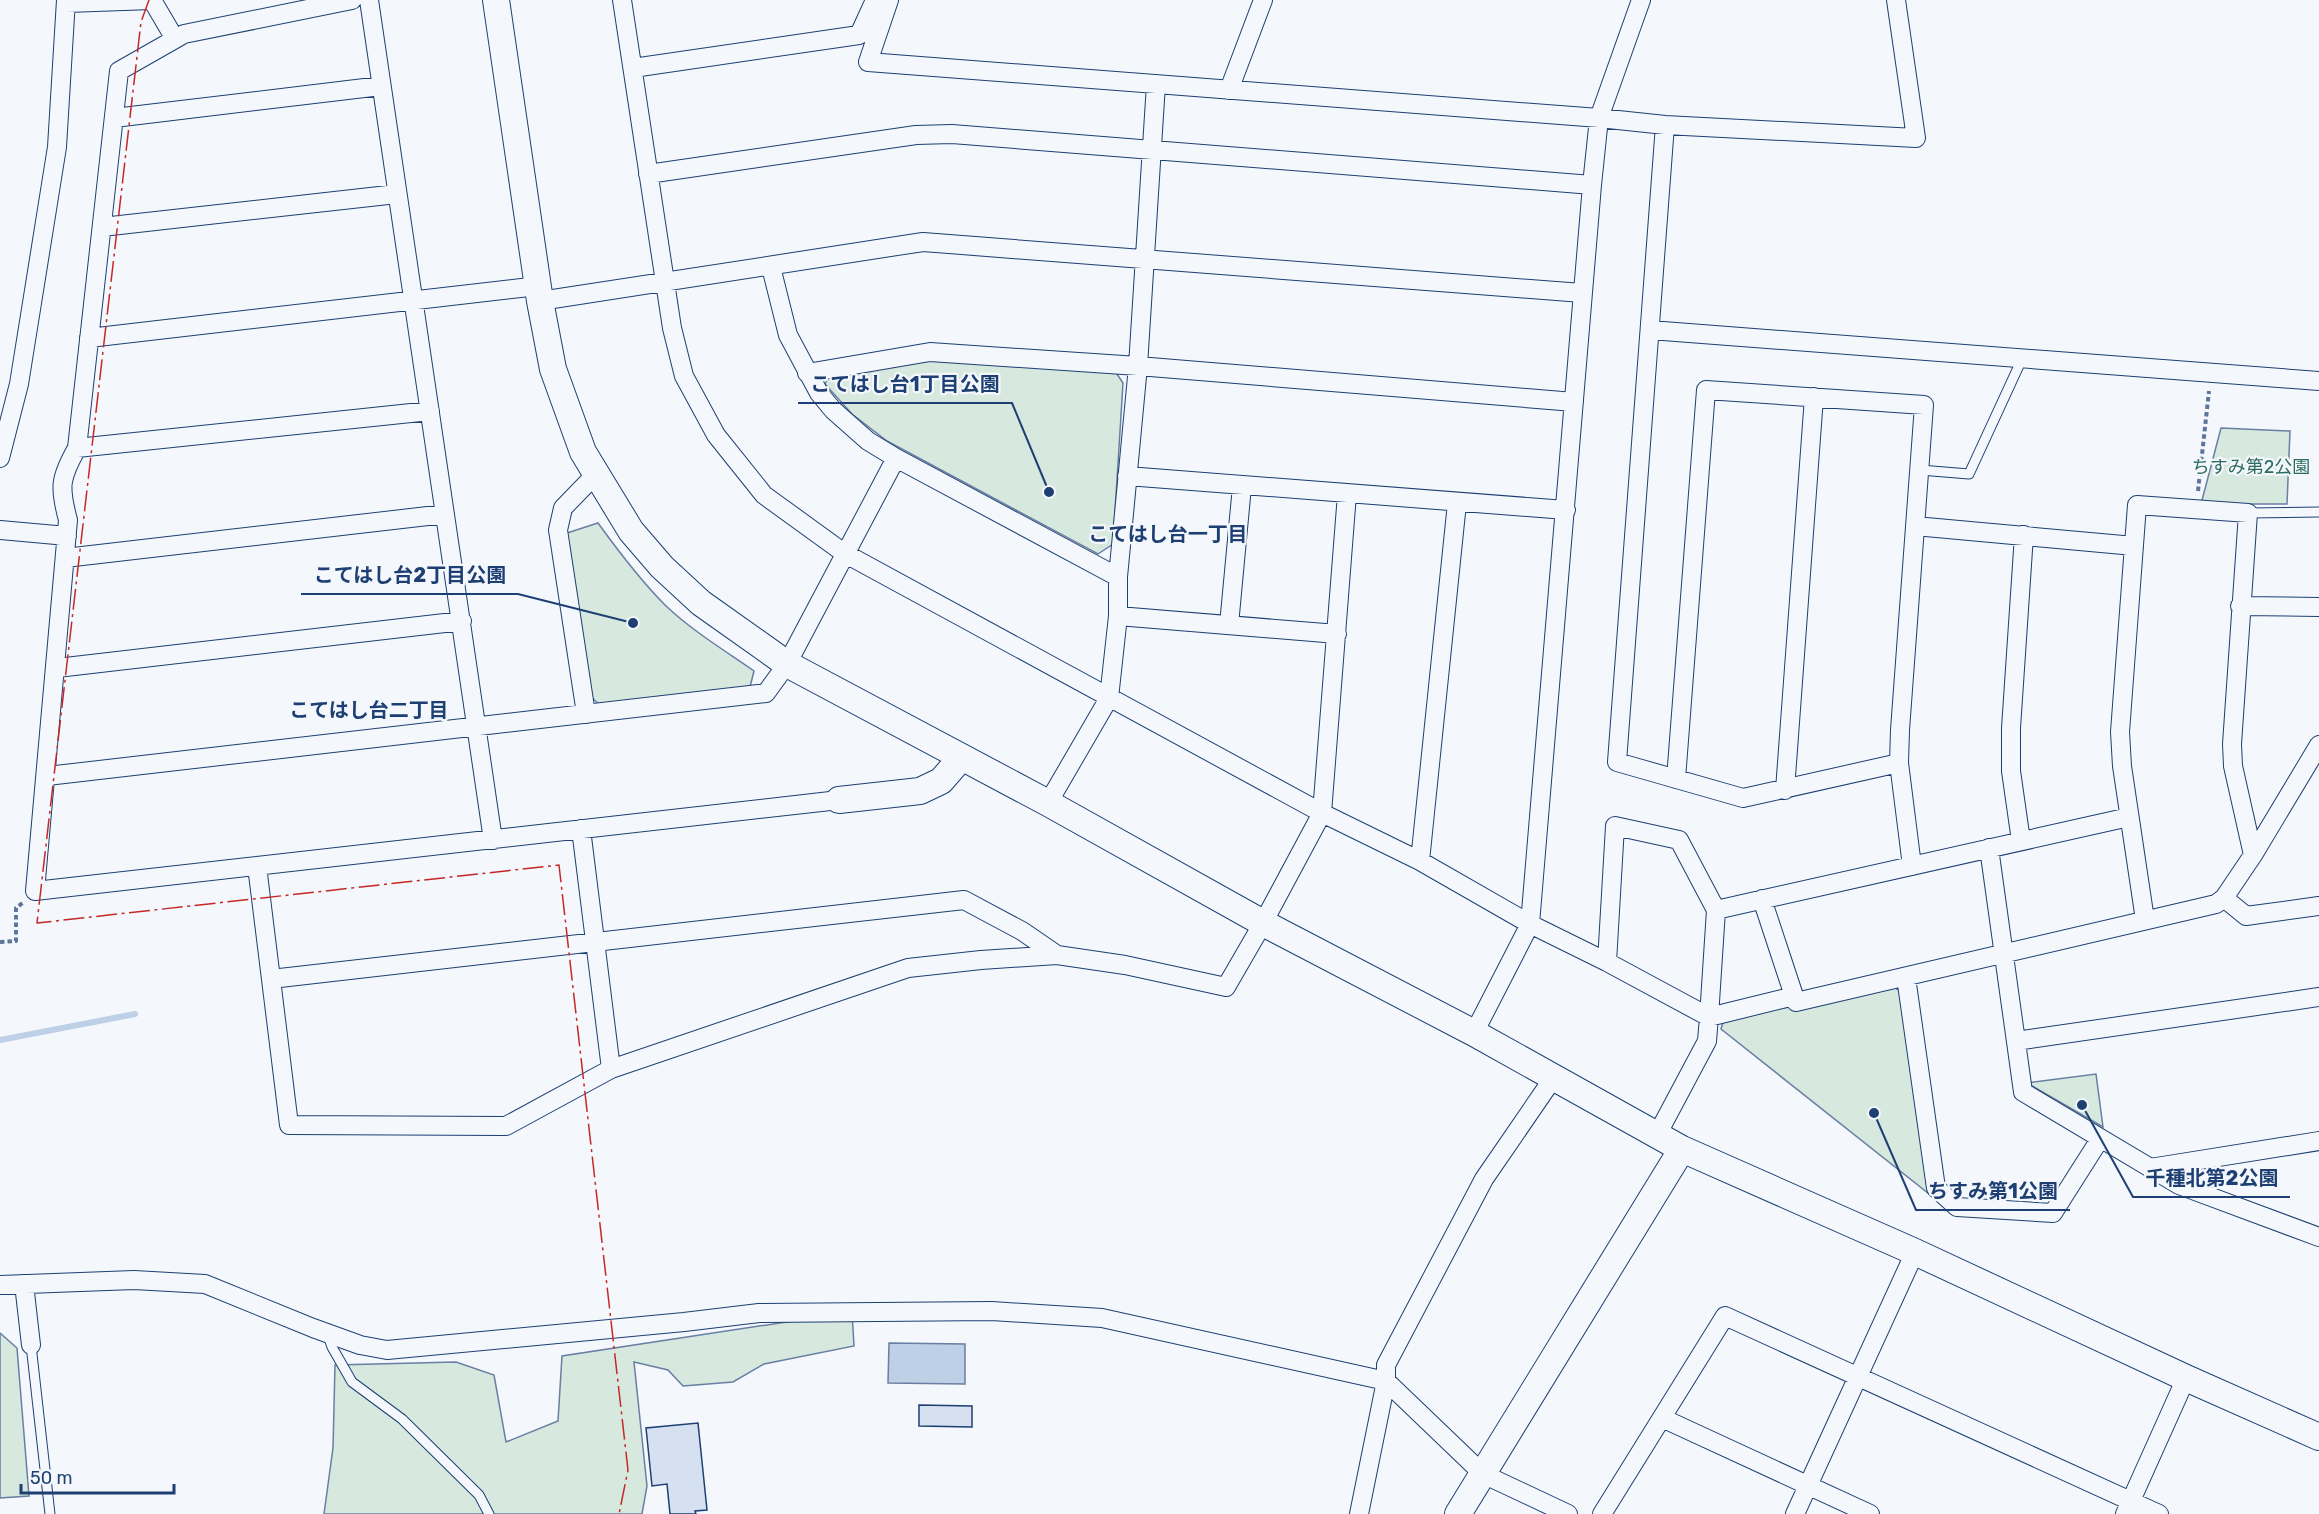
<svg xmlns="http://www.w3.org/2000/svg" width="2319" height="1514" viewBox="0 0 2319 1514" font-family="Rubik,'Noto Sans JP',sans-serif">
  <rect width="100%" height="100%" fill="#f4f7fb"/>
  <!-- green -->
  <path fill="#d7e8df" stroke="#687fa3" stroke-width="1.5" d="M 936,358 L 1115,371 L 1123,383 L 1113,544 L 1098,554 L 887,441 L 852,414 L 825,384 L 830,374 Z
    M 2221,428 L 2290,431 L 2287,504 L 2201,504 Z
    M 598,523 C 619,552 640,580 665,605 C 691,630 724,650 754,671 L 750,687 L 600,705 L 590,696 L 567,533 Z
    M 1895,987 L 1904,996 L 1933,1197 L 1721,1029 L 1724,1019 Z
    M 2096,1074 L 2103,1127 L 2027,1083 Z
    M 852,1312 L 854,1346 L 764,1364 L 733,1382 L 683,1386 L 668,1370 L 634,1362 L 647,1486 L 642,1514 L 324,1514 L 333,1448 L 335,1365 L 456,1362 L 494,1375 L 506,1442 L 558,1421 L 562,1356 Z
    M 0,1333 L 17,1348 L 29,1496 L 0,1498 Z"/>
  <!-- water -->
  <path fill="#bed0e5" stroke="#687fa3" stroke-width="1.5" d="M 889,1343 L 965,1344 L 965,1384 L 888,1383 Z"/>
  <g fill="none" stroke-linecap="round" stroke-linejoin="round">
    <!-- stream -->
    <path stroke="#bed0e5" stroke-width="6" d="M 0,1040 L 135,1014"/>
  </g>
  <!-- building -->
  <path fill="#d5e0f0" stroke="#1d3f73" stroke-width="1.5" d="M 919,1405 L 972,1406 L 972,1427 L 919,1426 Z
    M 698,1423 L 707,1510 L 695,1511 L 696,1514 L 670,1514 L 667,1484 L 652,1486 L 646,1428 Z"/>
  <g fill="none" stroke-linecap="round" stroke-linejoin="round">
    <defs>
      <path id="lane" d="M 1920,470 L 1969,474 L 2022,359
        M 2248,513 L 2319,512
        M 327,1333 L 332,1347 L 352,1382 L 402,1419 L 479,1495 L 489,1514
        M 31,1345 L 50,1514"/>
      <path id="street" d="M 352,0 L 184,34 L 119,71 L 77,448 C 60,478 59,487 68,520 L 35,891 L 839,800
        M 369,0 L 493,840
        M 622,0 L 672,328 L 684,376 L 716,435 L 764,495 L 844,553 L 1322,813 L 1420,861 L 1530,924 L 1607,962 L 1709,1017 L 1794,996
        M 889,0 L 868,62 L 1599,118 L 1665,125 L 1916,138 L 1896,0
        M 67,3 L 152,0 L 175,39
        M 633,68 L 859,35 L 875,0
        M 1229,90 L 1263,0
        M 114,118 L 381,86
        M 1665,125 L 1617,762 L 1743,798 L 1899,763
        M 648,174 L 916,135 L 952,134 L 1592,185
        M 102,227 L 397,194
        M 771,267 L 788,335 L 819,393 L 833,410 L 868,441 L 896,458 L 1118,577
        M 540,301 L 923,242 L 1582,293
        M 1650,330 L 2319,381
        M 89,338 L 538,286
        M 807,373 L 930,352 L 1138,366 L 1574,402
        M 77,448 L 430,411
        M 0,458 L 19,384 L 57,147 L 66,0
        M 1127,476 L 1566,510
        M 1915,526 L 2134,546
        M 0,530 L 67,536
        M 65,558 L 445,514
        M 2240,606 L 2319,607
        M 1118,616 L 1337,634
        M 1229,625 L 1242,486
        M 57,668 L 462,621
        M 586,714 L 558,530 L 563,508 L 596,474
        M 47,776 L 766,693 L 787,664 L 896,458
        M 1676,779 L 1706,390 L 1924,405 L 1900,730 L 1899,763 L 1912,866
        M 1785,790 L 1814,397
        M 1048,803 L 1109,698 L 1118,616 L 1118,577 L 1138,366 L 1156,84
        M 581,829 L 611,1069
        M 2021,841 L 2011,771 L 2011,728 L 2024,535
        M 1989,848 L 2023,1092 L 2179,1185 L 2319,1237
        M 1420,861 L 1457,503
        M 257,866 L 289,1125 L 506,1126 L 611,1069 L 908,968 L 981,960 L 1057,955 L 1125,965 L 1226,987 L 1263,923 L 1322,813 L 1347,494
        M 2224,898 L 2246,916 L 2319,906
        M 1762,899 L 1796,1002 L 2216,904 L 2224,898 L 2253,855 L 2319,745
        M 1716,910 L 2129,817
        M 2145,920 L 2122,766 L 2120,732 L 2137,505 L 2248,513 L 2232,744 L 2233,766 L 2253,855
        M 1607,962 L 1615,826 L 1679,840 L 1716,910 L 1709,1017 L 1707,1041 L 1657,1135
        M 1906,977 L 1936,1188 L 1957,1207 L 2053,1213 L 2100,1139
        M 271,979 L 964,900 L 1022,931 L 1057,955
        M 1474,1033 L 1530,924 L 1592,185 L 1599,118 L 1641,0
        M 2016,1041 L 2319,997
        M 2150,1168 L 2319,1141
        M 24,1284 L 31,1345
        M 0,1285 L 134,1280 L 205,1284 L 313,1328 L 360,1345 L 387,1350 L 684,1322 L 759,1313 L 992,1311 L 1102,1318 L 1386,1381 L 1483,1474 L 1568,1514
        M 1662,1418 L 1870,1514
        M 1359,1514 L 1386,1381 L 1386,1365 L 1484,1179 L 1554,1077
        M 1602,1514 L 1725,1316 L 2159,1514
        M 1795,1514 L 1915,1252
        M 2125,1514 L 2186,1378"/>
      <path id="secondary" d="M 496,0 L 540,301 L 553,369 L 583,452 L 631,531 L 662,567 L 701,603 L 787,664 L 1048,803 L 1263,923 L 1474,1033 L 1682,1149 L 1915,1252 L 2186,1378 L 2319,1437
        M 839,800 L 920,791 L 941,781 L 961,758
        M 1458,1514 L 1682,1149"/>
    </defs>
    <!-- lane casing -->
    <use href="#lane" stroke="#1d3f73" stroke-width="11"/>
    <!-- street casing -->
    <use href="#street" stroke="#1d3f73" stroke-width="20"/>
    <!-- secondary casing -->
    <use href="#secondary" stroke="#1d3f73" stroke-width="28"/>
    <!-- path -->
    <path stroke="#5e769c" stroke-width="4" stroke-dasharray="4.5 3" stroke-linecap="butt" d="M 2198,491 L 2209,391
      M 0,942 L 16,941 L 16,908 L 24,902"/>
    <!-- lane -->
    <use href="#lane" stroke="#f4f7fb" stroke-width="9"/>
    <!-- street -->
    <use href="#street" stroke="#f4f7fb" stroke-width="18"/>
    <!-- secondary -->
    <use href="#secondary" stroke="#f4f7fb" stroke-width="26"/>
    <!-- power -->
    <path stroke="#c62828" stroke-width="1.5" stroke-dasharray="21 4.5 3 4.5" stroke-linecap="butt" d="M 149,0 L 141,22 L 37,923 L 559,865 L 628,1470 L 619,1514"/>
  </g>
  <g text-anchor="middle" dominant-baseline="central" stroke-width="4.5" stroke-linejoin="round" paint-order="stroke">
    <!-- park labels -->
    <g font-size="18" fill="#2c6c60" stroke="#f4f7fb">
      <text x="2251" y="467">ちすみ第2公園</text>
    </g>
    <!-- neighbourhood labels -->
    <g font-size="20" font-weight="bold" fill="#1d3f73" stroke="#f4f7fb">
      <text x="1168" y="534">こてはし台一丁目</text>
      <text x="369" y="710">こてはし台二丁目</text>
    </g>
  </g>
  <!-- callouts -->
  <path fill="none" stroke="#1d3f73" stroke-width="2" d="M1049 492L1012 403H798M633 623L518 594H301M2082 1105L2133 1197H2290M1874 1113L1916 1210H2070"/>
  <g fill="#1d3f73" stroke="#f4f7fb" stroke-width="2">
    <circle cx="1049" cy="492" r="6"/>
    <circle cx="633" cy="623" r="6"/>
    <circle cx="2082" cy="1105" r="6"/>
    <circle cx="1874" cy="1113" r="6"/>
  </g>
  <g font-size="20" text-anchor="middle" font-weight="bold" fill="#1d3f73" stroke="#f4f7fb" stroke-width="4.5" stroke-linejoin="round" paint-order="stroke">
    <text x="905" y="391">こてはし台1丁目公園</text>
    <text x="410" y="582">こてはし台2丁目公園</text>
    <text x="2212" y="1185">千種北第2公園</text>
    <text x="1993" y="1198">ちすみ第1公園</text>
  </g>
  <!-- scale -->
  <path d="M21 1484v9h153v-9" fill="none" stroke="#1d3f73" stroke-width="3"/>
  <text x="30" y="1484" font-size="18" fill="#1d3f73" stroke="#f4f7fb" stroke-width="4.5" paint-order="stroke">50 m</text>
</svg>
